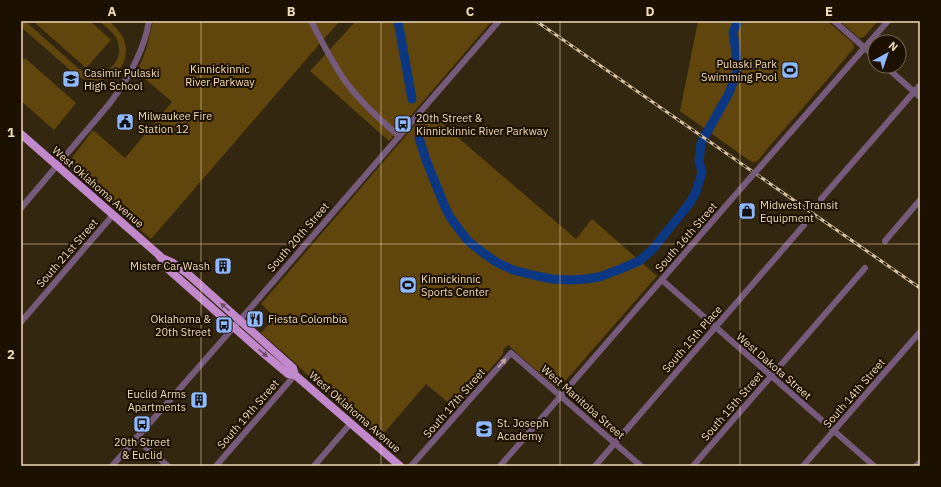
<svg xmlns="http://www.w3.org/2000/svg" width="941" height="487" viewBox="0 0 941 487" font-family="'IBM Plex Sans',sans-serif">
  <rect width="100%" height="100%" fill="#342710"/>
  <!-- green -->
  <path fill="#60450d" d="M 21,21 L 25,21 L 79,69 C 84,72 89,74 94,74 C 111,74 123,58 118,42 C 115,33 106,27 99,21 L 109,21 C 115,27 121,32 124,40 C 134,70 102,90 77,76 L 21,27 Z
    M 33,21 L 90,21 L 111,40 L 86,68 Z
    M 153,21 L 340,21 L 329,33 L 151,239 L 69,167 L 68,163 L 93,130 L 125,158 L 172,102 L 137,72 L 146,50 Z
    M 356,21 L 492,21 L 389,141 L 310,71 Z
    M 698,21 L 827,21 L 853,43 L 854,48 L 820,88 L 768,148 L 757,162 L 755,161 L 753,163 L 680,111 Z
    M 840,21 L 878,21 L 864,37 L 860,38 L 857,36 Z
    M 25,58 L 76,103 L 54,130 L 21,101 L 21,62 Z
    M 427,111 L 576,239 L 592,219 L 657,276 L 560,387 L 556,387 L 554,386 L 508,345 L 503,350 L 503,354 L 456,409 L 426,384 L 379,439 L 323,390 L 290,358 L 261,333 L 275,317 L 261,304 Z"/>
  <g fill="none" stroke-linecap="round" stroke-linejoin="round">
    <!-- river -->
    <path stroke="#0c3783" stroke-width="9" d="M 398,21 L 412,99
      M 419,138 L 426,160 L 445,207 L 450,217 L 458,228 L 468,241 L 482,252 L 496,262 L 513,270 L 537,276 L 552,279 L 571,280 L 586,279 L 599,277 L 618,270 L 639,261 L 652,250 L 689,204 L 696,192 L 702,172 L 699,162 L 701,143 L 729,93 L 737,72 L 736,53 L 733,32 L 738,21"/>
    <!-- minor -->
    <path stroke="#765a7b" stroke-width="6" d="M 311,21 C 321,40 331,60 343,78 C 358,100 379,119 399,136
      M 834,21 L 875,57
      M 885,66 L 920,97
      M 761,166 L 888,21
      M 821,199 L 920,85
      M 21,208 L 110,103 C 128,79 144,52 149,21
      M 885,241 L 920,200
      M 662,280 L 874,466
      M 21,322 L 113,215
      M 135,438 L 168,466
      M 112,466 L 240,320 L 499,21
      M 216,466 L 295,375
      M 314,466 L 351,423
      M 411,466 L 511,353 L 641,466
      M 500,466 L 750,178
      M 595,466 L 804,225
      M 693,466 L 865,268
      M 803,466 L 920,332
      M 916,466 L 920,462"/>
    <!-- major -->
    <path stroke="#c188cc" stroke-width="8" d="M 21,134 L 160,256 L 168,269 L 263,353 L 288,374 L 295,375 L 400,466
      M 160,257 L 173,263 L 188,274 L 293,368 L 295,375"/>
    <defs>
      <path id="rail" d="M 536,21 L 920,288"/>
    </defs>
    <!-- rail casing -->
    <use href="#rail" stroke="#d6c2a0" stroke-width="3"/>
    <!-- rail -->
    <use href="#rail" stroke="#1c1000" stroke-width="1.5" stroke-dasharray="4.5" stroke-linecap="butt"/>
    <!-- minor-bridge -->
    <path stroke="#765a7b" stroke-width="6" d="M 750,178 L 761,166"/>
  </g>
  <!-- one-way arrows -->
  <defs><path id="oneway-solid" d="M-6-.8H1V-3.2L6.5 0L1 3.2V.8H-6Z"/></defs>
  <g fill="#6e4c66">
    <use href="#oneway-solid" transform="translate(225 307) rotate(-139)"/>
    <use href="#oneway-solid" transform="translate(263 353) rotate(41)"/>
  </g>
  <use fill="#c0a8a0" href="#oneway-solid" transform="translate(502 363) rotate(-49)"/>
  <!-- grid -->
  <path fill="none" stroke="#f1dcb8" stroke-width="1" stroke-opacity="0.55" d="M 201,21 L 201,466M 381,21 L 381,466M 560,21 L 560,466M 740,21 L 740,466M 21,244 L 920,244"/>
  <!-- icons -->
  <defs>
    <symbol id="stadium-square" viewBox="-11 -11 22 22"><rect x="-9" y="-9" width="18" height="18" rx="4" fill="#90b8fd" stroke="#1c1000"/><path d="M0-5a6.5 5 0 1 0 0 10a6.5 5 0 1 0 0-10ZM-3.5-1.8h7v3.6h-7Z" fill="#111"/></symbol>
    <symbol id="school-square" viewBox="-11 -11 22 22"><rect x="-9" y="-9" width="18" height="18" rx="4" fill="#90b8fd" stroke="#1c1000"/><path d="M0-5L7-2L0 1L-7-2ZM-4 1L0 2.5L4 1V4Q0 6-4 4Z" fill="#111"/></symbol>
    <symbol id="civic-square" viewBox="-11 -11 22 22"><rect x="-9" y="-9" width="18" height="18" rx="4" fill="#90b8fd" stroke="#1c1000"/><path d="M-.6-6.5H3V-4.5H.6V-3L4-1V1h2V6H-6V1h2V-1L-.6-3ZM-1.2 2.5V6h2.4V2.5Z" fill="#111"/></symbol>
    <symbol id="bus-square" viewBox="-11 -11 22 22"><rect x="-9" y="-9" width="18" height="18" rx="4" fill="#90b8fd" stroke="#1c1000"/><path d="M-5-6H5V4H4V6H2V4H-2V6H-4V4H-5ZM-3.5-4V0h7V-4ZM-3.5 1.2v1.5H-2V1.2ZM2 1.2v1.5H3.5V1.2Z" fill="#111"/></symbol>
    <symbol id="shop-square" viewBox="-11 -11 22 22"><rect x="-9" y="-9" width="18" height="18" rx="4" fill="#90b8fd" stroke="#1c1000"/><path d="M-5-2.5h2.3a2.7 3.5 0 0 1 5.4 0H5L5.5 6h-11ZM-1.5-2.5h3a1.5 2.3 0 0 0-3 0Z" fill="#111"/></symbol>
    <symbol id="building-square" viewBox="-11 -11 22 22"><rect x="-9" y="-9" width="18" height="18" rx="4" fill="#90b8fd" stroke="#1c1000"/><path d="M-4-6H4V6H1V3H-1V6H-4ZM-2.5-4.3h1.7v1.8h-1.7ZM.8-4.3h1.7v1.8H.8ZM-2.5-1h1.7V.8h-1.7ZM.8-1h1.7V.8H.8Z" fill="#111"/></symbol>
    <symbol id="restaurant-square" viewBox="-11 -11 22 22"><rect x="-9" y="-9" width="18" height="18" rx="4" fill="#90b8fd" stroke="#1c1000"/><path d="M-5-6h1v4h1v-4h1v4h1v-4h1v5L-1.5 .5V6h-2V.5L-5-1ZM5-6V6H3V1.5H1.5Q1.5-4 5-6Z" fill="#111"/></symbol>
  </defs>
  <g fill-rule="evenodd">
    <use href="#stadium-square" x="780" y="60" width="20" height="20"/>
    <use href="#school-square" x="61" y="69" width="20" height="20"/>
    <use href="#civic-square" x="115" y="112" width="20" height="20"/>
    <use href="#bus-square" x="393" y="114" width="20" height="20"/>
    <use href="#shop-square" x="737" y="201" width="20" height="20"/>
    <use href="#building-square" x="213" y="256" width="20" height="20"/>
    <use href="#stadium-square" x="398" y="275" width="20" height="20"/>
    <use href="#restaurant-square" x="245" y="309" width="20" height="20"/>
    <use href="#bus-square" x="214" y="315" width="20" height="20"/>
    <use href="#building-square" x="189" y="390" width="20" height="20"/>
    <use href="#bus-square" x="132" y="414" width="20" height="20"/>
    <use href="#school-square" x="474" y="419" width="20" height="20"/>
  </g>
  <g text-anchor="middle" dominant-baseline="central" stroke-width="4" stroke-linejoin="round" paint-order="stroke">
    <!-- poi labels -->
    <g font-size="11" fill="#f1dcb8" stroke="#1c1000" text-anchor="start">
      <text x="777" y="64" text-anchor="end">Pulaski Park<tspan x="777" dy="13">Swimming Pool</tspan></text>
      <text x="84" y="73">Casimir Pulaski<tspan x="84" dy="13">High School</tspan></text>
      <text x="138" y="116">Milwaukee Fire<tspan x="138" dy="13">Station 12</tspan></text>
      <text x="416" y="118">20th Street &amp;<tspan x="416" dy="13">Kinnickinnic River Parkway</tspan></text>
      <text x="760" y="205">Midwest Transit<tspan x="760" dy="13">Equipment</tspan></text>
      <text x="210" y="266" text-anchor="end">Mister Car Wash</text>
      <text x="421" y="279">Kinnickinnic<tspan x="421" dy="13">Sports Center</tspan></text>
      <text x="211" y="319" text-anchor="end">Oklahoma &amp;<tspan x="211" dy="13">20th Street</tspan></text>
      <text x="268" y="319">Fiesta Colombia</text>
      <text x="186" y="394" text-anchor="end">Euclid Arms<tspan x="186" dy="13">Apartments</tspan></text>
      <text x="497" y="423">St. Joseph<tspan x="497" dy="13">Academy</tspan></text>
      <text x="142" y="442" text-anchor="middle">20th Street<tspan x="142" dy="13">&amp; Euclid</tspan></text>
    </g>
    <!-- park labels -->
    <g font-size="11" fill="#f9dfb1" stroke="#1c1000">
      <text x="220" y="69">Kinnickinnic<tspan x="220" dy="13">River Parkway</tspan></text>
    </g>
    <!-- street labels -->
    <g font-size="11" fill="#f1dcb8" stroke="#1c1000">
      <text transform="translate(98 187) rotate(41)">West Oklahoma Avenue</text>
      <text transform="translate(298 237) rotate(-49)">South 20th Street</text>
      <text transform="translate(686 237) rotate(-49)">South 16th Street</text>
      <text transform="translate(67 253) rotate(-49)">South 21st Street</text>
      <text transform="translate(692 339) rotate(-49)">South 15th Place</text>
      <text transform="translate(774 366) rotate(41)">West Dakota Street</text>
      <text transform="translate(854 393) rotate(-49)">South 14th Street</text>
      <text transform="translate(583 402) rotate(41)">West Manitoba Street</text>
      <text transform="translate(454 403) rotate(-49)">South 17th Street</text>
      <text transform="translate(732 406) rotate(-49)">South 15th Street</text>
      <text transform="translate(355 412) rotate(41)">West Oklahoma Avenue</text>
      <text transform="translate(248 414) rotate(-49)">South 19th Street</text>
    </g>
  </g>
  <!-- border -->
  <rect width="941" height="487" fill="none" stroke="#1c1000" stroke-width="44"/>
  <!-- north arrow -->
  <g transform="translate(887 54) rotate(40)"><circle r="19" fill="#1c1000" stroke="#71624a"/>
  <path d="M0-3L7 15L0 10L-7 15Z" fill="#90b8fd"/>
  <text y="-6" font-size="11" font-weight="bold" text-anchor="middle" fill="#f1dcb8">N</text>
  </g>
  <rect x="22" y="22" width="897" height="443" fill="none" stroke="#f1dcb8" stroke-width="1.5"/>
  <g font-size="13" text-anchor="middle" font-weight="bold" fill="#f1dcb8">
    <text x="112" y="16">A</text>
    <text x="291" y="16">B</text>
    <text x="470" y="16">C</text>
    <text x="650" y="16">D</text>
    <text x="829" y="16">E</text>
    <text x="11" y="137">1</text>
    <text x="11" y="359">2</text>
  </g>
</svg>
